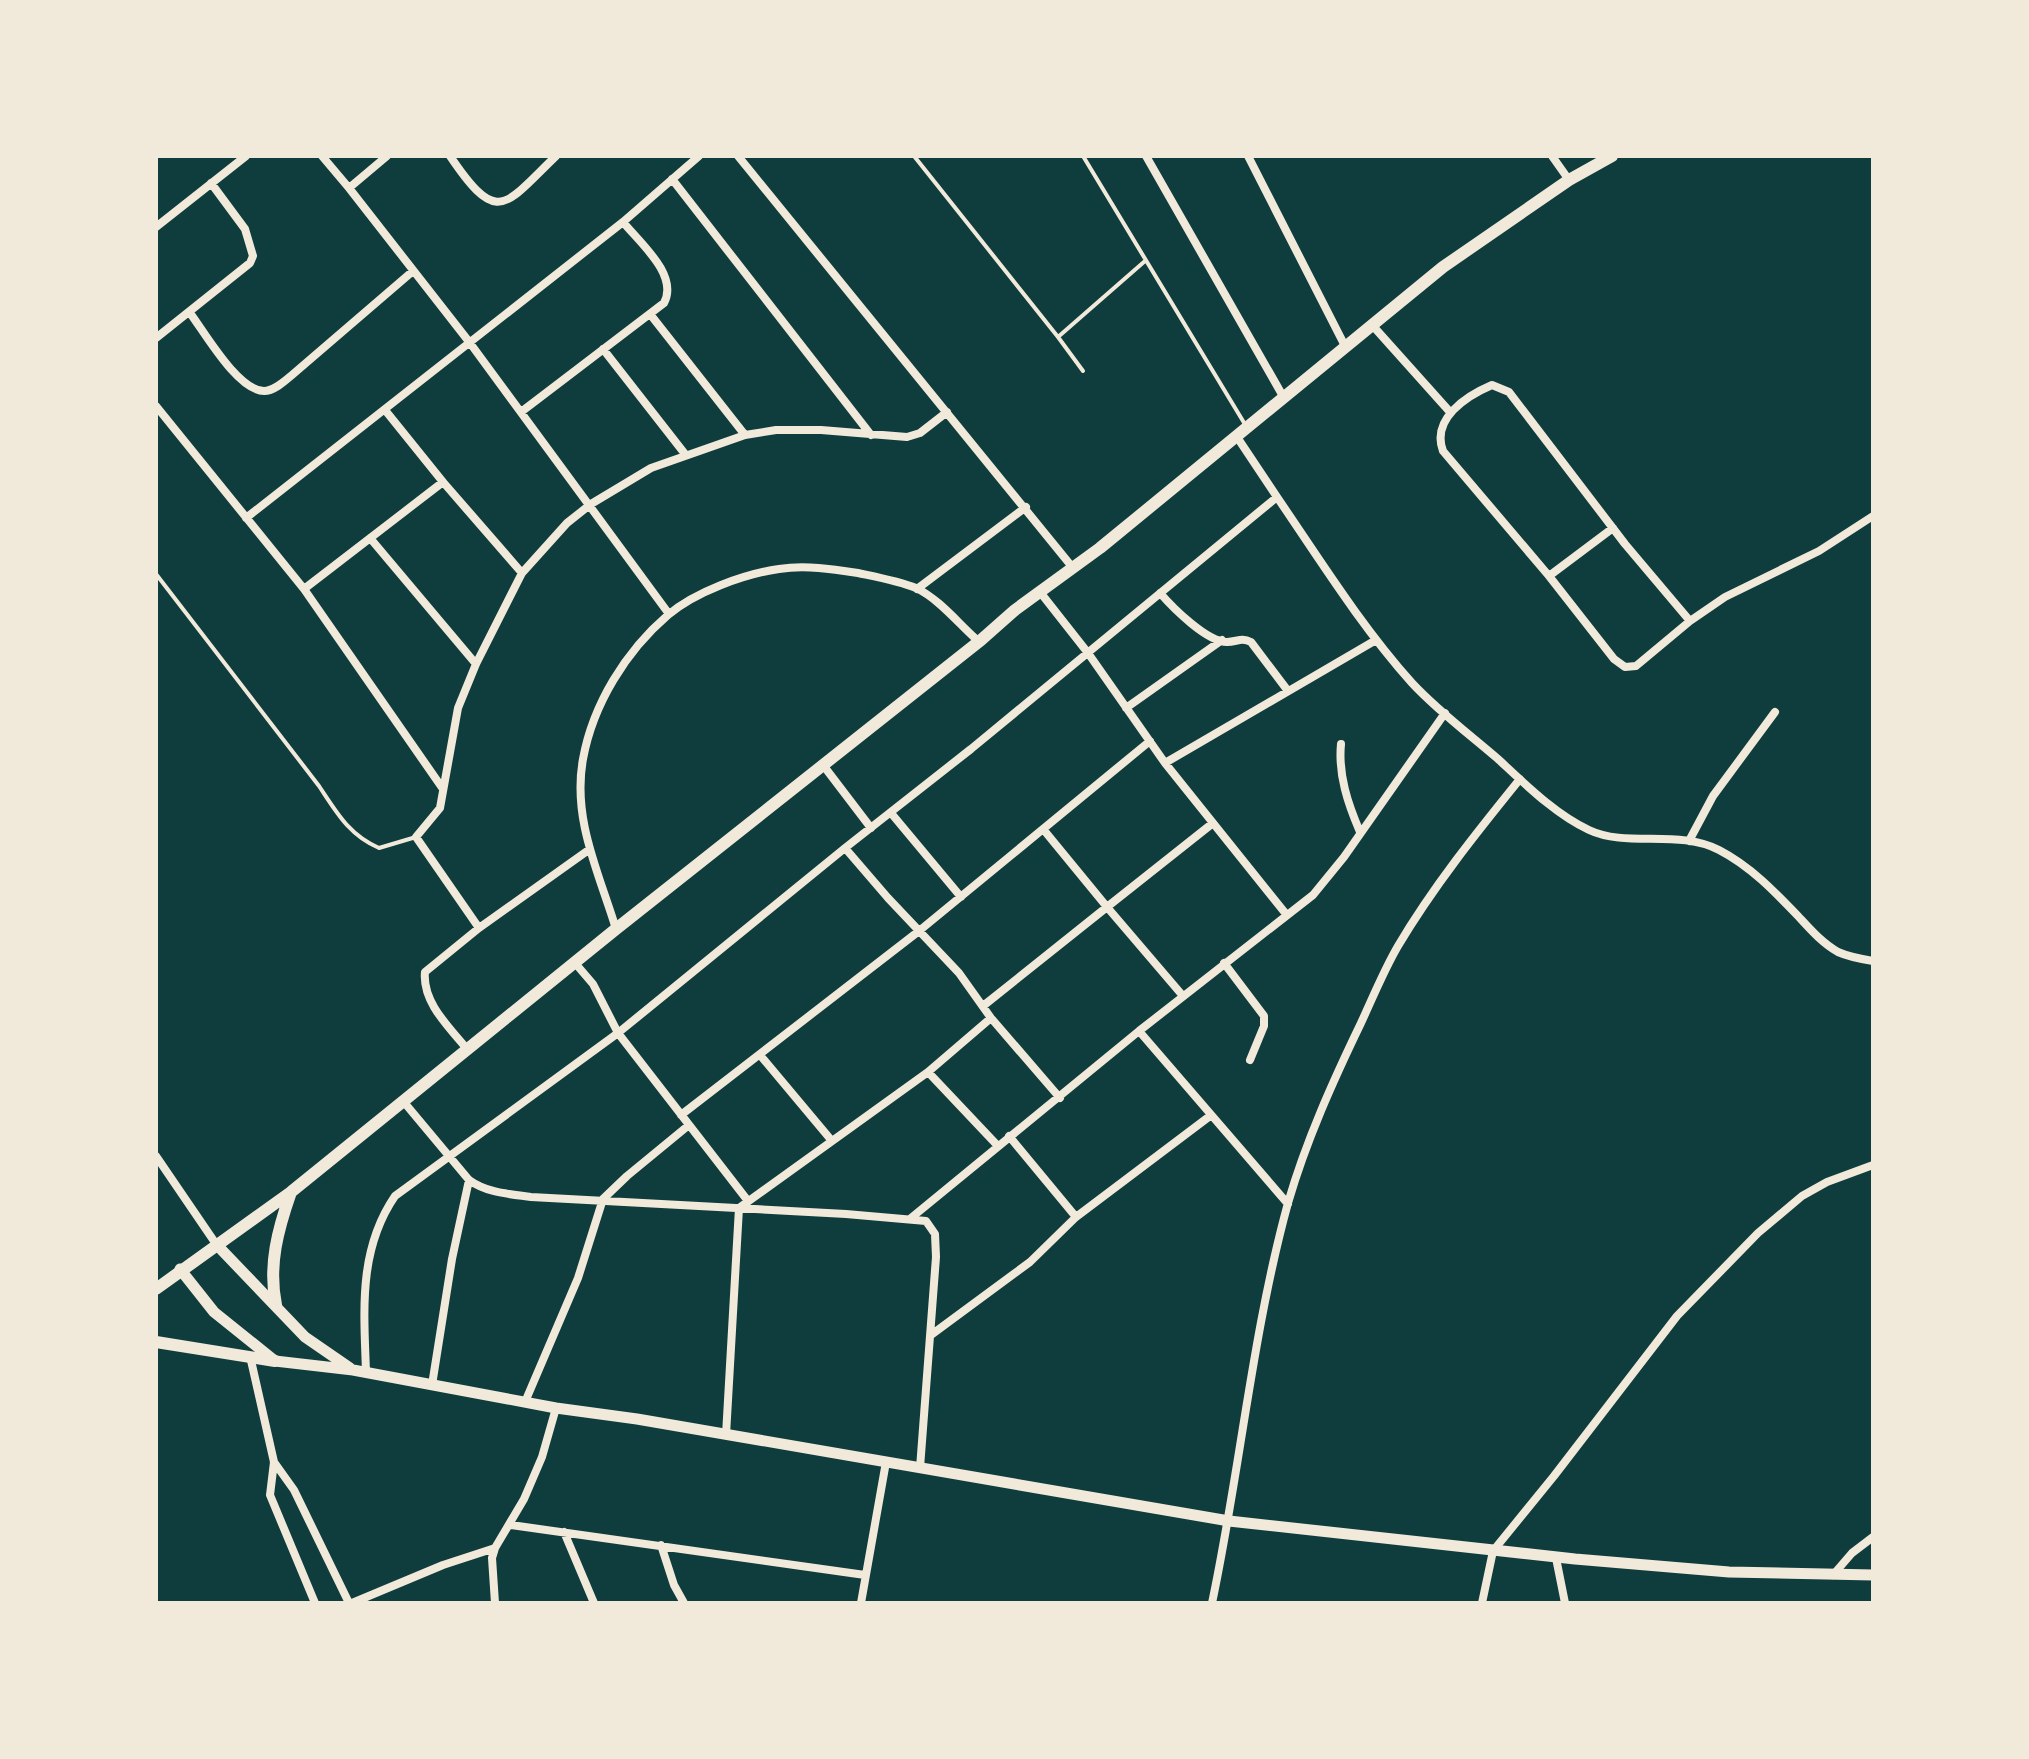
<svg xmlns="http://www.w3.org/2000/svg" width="2029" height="1759" viewBox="0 0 2029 1759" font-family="Roboto,sans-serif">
  <rect width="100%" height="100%" fill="#0f3d3e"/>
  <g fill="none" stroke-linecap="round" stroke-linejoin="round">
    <!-- service -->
    <path stroke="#f1e9da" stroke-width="4" d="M 914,156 L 1058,337
      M 1083,156 L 1246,426
      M 1083,371 L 1058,337 L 1145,261
      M 156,574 L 319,786 C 337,813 349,835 379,848 L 416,837"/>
    <!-- minor -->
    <path stroke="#f1e9da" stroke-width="8" d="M 322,156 L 349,188 L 470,343 L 669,614
      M 450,156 C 498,227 504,206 556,156
      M 738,156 L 1073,568
      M 1146,156 L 1284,398
      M 1248,156 L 1346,348
      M 1552,156 L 1569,180
      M 672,179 L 871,435
      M 349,188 L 387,156
      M 156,227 L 246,156
      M 190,313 C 205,333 238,391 264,391 C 274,391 285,381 292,375 L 413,271
      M 650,314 L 745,435
      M 1373,326 L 1450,412
      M 156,338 L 250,263 L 253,256 L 245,229 L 211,183
      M 603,349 L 685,454
      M 156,406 L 304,589 L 443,789
      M 385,410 L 443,482 L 522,573
      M 521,412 L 664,303 C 679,275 640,243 623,222
      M 1237,437 L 1277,497
      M 246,518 L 623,222 L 699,156
      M 370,538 L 476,664
      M 1549,576 L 1613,528
      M 304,589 L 443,482
      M 917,589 L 1026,507
      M 1040,592 L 1088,653 L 1165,763 L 1286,914
      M 1160,593 C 1173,608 1207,642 1227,642 C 1237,642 1241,637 1251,642 L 1288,691
      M 1690,621 L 1636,666 L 1625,667 L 1614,659 L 1549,576 L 1443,451 C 1431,419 1466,396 1492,385 L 1509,392 L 1625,544 L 1690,621 L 1725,597 L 1819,551 L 1873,516
      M 1126,708 L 1222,640
      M 1341,744 C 1338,775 1348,804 1360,832
      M 1165,763 L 1376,640
      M 823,765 L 871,828
      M 891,813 L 961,897
      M 1043,829 L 1107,907 L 1213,823
      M 1689,841 L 1713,796 L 1775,712
      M 845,848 L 888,898 L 959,973 L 991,1018 L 1060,1098
      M 590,849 L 479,928 L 416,837 L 440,808 L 458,708 L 476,664 L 522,573 L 567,523 L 591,504 L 651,468 L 745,435 L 776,430 L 821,430 L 907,437 L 920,433 L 947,412
      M 616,929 C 599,873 572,819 583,759 C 593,704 626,651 668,615 C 695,592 744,574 779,569 C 805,565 832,569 858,573 C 877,577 899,581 916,588 C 939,599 958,623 976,639 L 981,640
      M 575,963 L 593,984 L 618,1033 L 748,1201
      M 1224,963 L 1264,1016 L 1264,1026 L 1250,1060
      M 983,1006 L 1107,907 L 1183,996
      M 1139,1031 L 1288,1204
      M 467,1049 C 449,1027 422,1002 425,972 L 479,928
      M 760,1055 L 832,1141
      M 928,1072 L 997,1145
      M 403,1101 L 469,1180 C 487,1193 509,1194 531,1197 L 846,1214 L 926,1221 L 935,1234 L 936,1257 L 920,1468
      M 681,1115 L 919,931 L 1150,741
      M 1009,1136 L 1076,1217 L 1210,1116
      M 156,1156 L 216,1244
      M 911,1218 L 1139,1031 L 1313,895 L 1344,857 L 1445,713
      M 931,1335 L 1030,1262 L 1076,1217
      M 250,1356 L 274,1462 L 270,1495 L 315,1603
      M 366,1372 C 364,1311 358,1250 395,1196 L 618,1033 L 845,848 L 971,749 L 1277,497 C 1320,560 1361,626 1412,683 C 1438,711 1469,734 1498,759 C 1525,784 1555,814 1589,830 C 1627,848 1679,829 1719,850 C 1750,866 1774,891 1798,916 C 1810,929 1822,943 1838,952 C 1849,957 1861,959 1873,961
      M 432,1385 L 452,1259 L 469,1180
      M 525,1402 L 578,1278 L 603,1199 L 627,1176 L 689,1125
      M 726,1435 L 739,1208 L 928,1072 L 991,1018
      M 274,1462 L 294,1490 L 349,1603
      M 511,1525 L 865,1575
      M 564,1532 L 594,1603
      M 661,1545 L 674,1585 L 684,1603
      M 1556,1558 L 1565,1603
      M 1833,1575 L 1852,1553 L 1873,1537
      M 352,1603 L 443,1565 L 495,1548
      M 495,1603 L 492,1558 L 495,1548 L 524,1499 L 542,1457 L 556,1408
      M 861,1603 L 886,1462
      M 1212,1603 C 1240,1471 1252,1334 1288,1203 C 1306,1141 1333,1081 1361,1023 C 1373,997 1384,970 1398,946 C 1433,887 1477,832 1520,779
      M 1482,1603 L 1493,1551 L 1554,1476 L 1677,1316 L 1758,1233 L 1802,1196 L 1827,1182 L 1873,1165"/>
    <!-- secondary -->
    <path stroke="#f1e9da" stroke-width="11" d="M 216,1244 L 305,1337 L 350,1368
      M 180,1269 L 214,1312 L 275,1361 L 353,1370 L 556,1408 L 637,1419 L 1229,1521 L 1575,1559 L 1729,1572 L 1873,1575"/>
    <!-- primary -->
    <path stroke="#f1e9da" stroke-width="12" d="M 156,1289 L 291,1192 L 616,929 L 981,640 L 1015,610 L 1100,548 L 1443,267 L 1569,180 L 1612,156
      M 276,1305 C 268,1265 278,1229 291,1192
      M 156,1342 L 275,1361"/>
  </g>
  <!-- border -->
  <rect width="2029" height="1759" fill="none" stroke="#f1e9da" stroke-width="316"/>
</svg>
